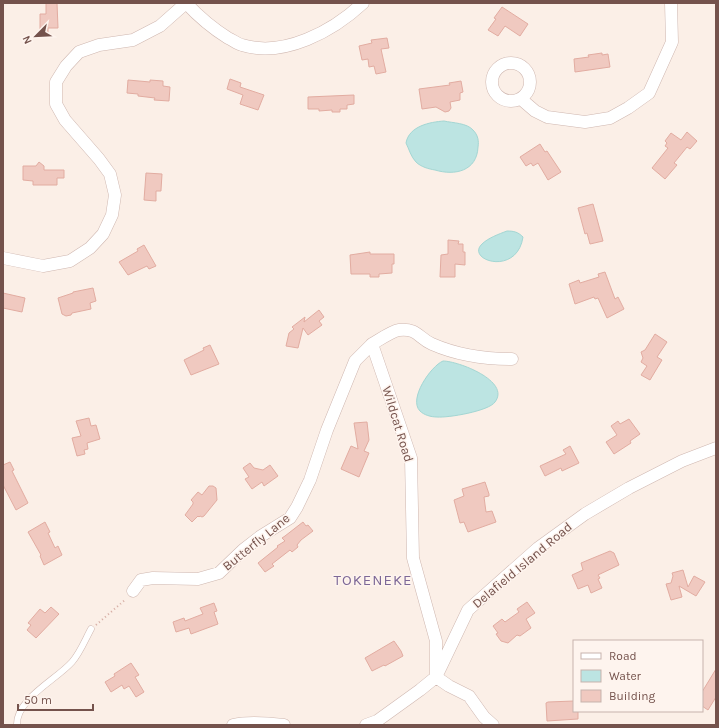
<svg xmlns="http://www.w3.org/2000/svg" width="719" height="728" viewBox="0 0 719 728" font-family="Karla,sans-serif">
  <rect width="100%" height="100%" fill="#fbefe7"/>
  <!-- water -->
  <path fill="#bce4e2" stroke="#a3d6d3" d="M 444,121 C 453,123 467,123 473,130 C 478,135 479,141 478,147 C 477,171 455,176 435,170 C 429,169 421,167 416,162 C 411,157 409,149 406,143 C 409,126 430,122 444,121 Z
    M 507,231 C 514,231 518,232 523,237 C 517,277 465,260 482,244 C 488,238 499,234 507,231 Z
    M 443,361 C 458,361 511,381 495,402 C 489,411 448,418 437,417 C 431,417 424,415 420,411 C 408,399 431,366 443,361 Z"/>
  <!-- building -->
  <path fill="#f0c9c0" stroke="#e2aca1" d="M 46,3 L 57,3 L 58,28 L 48,28 L 48,36 L 40,35 L 40,14 L 46,14 Z
    M 502,7 L 528,24 L 520,36 L 505,26 L 498,36 L 488,30 L 496,19 L 494,18 Z
    M 387,38 L 389,48 L 381,49 L 386,72 L 376,74 L 374,66 L 369,67 L 368,59 L 362,60 L 359,46 L 372,43 L 371,40 Z
    M 602,53 L 602,55 L 608,54 L 610,67 L 575,72 L 574,59 L 589,57 L 588,55 Z
    M 230,79 L 241,83 L 240,87 L 264,95 L 258,110 L 240,104 L 243,95 L 227,89 Z
    M 128,80 L 150,82 L 150,80 L 163,81 L 163,86 L 170,87 L 169,101 L 154,100 L 155,98 L 138,96 L 138,94 L 127,93 Z
    M 461,81 L 463,92 L 460,93 L 460,100 L 450,102 L 451,108 L 449,111 L 445,112 L 436,107 L 422,109 L 419,89 L 450,85 L 449,83 Z
    M 354,95 L 354,104 L 347,105 L 347,109 L 340,109 L 340,112 L 332,112 L 332,110 L 319,111 L 319,109 L 308,109 L 308,97 Z
    M 687,132 L 697,141 L 690,149 L 687,147 L 674,163 L 677,165 L 665,179 L 652,168 L 668,148 L 665,146 L 667,143 L 665,141 L 671,133 L 681,140 Z
    M 540,144 L 545,152 L 547,151 L 561,172 L 548,180 L 538,163 L 533,166 L 531,163 L 526,166 L 520,157 Z
    M 39,162 L 44,166 L 44,170 L 64,170 L 64,178 L 57,178 L 57,185 L 33,185 L 33,181 L 23,180 L 23,166 L 36,166 Z
    M 146,173 L 162,174 L 161,190 L 161,191 L 156,191 L 156,201 L 144,200 Z
    M 593,204 L 603,241 L 590,244 L 587,233 L 585,234 L 578,208 Z
    M 448,240 L 459,241 L 458,244 L 463,244 L 463,252 L 465,252 L 465,265 L 455,264 L 455,277 L 440,277 L 441,255 L 448,254 Z
    M 144,245 L 156,266 L 149,269 L 147,266 L 128,275 L 119,262 L 138,251 L 137,249 Z
    M 370,252 L 370,254 L 394,254 L 394,264 L 392,264 L 392,273 L 379,274 L 379,277 L 370,277 L 370,274 L 351,274 L 350,255 Z
    M 605,272 L 615,299 L 618,297 L 624,309 L 607,318 L 598,298 L 595,299 L 594,297 L 575,304 L 569,284 L 579,280 L 580,283 L 599,277 L 598,274 Z
    M 93,288 L 96,301 L 90,303 L 91,309 L 72,313 L 71,315 L 66,316 L 62,314 L 58,298 L 73,293 L 73,292 Z
    M 3,293 L 25,298 L 22,312 L 3,308 Z
    M 319,310 L 324,317 L 319,321 L 322,325 L 308,335 L 303,328 L 298,348 L 286,346 L 289,333 L 294,329 L 292,327 L 305,317 L 304,322 Z
    M 655,334 L 667,342 L 657,357 L 662,360 L 650,380 L 641,375 L 647,366 L 641,362 L 643,358 L 641,352 L 645,350 Z
    M 210,345 L 219,364 L 191,375 L 184,360 L 204,350 L 203,348 Z
    M 89,418 L 91,426 L 96,425 L 100,439 L 87,443 L 88,449 L 84,450 L 85,454 L 77,456 L 72,438 L 81,436 L 76,421 Z
    M 629,419 L 640,434 L 630,441 L 631,443 L 614,454 L 606,442 L 617,435 L 611,426 L 618,421 L 620,424 Z
    M 367,422 L 369,440 L 364,451 L 369,453 L 359,477 L 341,469 L 351,446 L 358,449 L 354,423 Z
    M 570,446 L 579,463 L 562,471 L 561,468 L 545,476 L 540,466 L 566,454 L 563,450 Z
    M 10,462 L 14,470 L 12,471 L 28,503 L 16,510 L 3,485 L 3,465 Z
    M 250,463 L 254,468 L 263,470 L 270,465 L 278,476 L 264,486 L 262,482 L 252,489 L 245,479 L 249,477 L 243,468 Z
    M 485,482 L 489,494 L 489,496 L 484,497 L 486,512 L 492,511 L 496,522 L 468,532 L 464,522 L 460,523 L 454,500 L 464,496 L 462,489 Z
    M 209,486 L 213,486 L 216,488 L 217,500 L 204,516 L 202,517 L 200,516 L 199,517 L 198,516 L 192,522 L 185,515 L 193,504 L 193,502 L 191,500 L 198,492 L 202,495 Z
    M 45,522 L 50,532 L 48,533 L 55,548 L 58,546 L 62,555 L 44,565 L 40,556 L 41,555 L 28,532 Z
    M 303,522 L 306,526 L 308,525 L 313,531 L 301,540 L 297,545 L 298,547 L 292,552 L 290,550 L 272,564 L 274,566 L 265,572 L 258,563 L 278,547 L 277,546 L 285,541 L 282,538 L 285,536 Z
    M 610,551 L 614,553 L 619,565 L 598,575 L 600,578 L 598,579 L 602,588 L 591,593 L 588,585 L 578,589 L 572,575 L 583,570 L 581,563 Z
    M 683,570 L 688,587 L 694,576 L 705,582 L 696,596 L 679,586 L 682,597 L 671,600 L 666,584 L 671,583 L 673,576 L 672,573 Z
    M 527,602 L 535,613 L 526,619 L 531,628 L 520,636 L 517,635 L 508,643 L 501,641 L 496,634 L 498,633 L 493,626 L 502,619 L 505,622 L 519,612 L 517,609 Z
    M 214,603 L 217,611 L 214,612 L 218,624 L 191,634 L 189,628 L 176,632 L 173,622 L 184,618 L 185,621 L 203,614 L 200,608 Z
    M 51,607 L 59,614 L 36,638 L 27,630 L 31,625 L 28,623 L 40,609 L 45,613 Z
    M 394,641 L 401,651 L 403,656 L 385,666 L 384,665 L 372,671 L 365,658 Z
    M 131,663 L 139,675 L 135,677 L 144,692 L 136,697 L 129,686 L 124,689 L 122,685 L 111,692 L 105,682 L 115,676 L 114,674 Z
    M 716,669 L 716,697 L 708,710 L 702,706 L 702,692 Z
    M 574,701 L 574,711 L 578,711 L 578,719 L 547,721 L 546,703 L 548,702 Z"/>
  <g fill="none" stroke-linecap="round" stroke-linejoin="round">
    <defs>
      <path id="lane" d="M 17,725 C 16,699 56,680 72,662 C 80,653 85,640 91,629"/>
      <path id="street" d="M 186,3 C 199,17 212,28 228,38 C 233,40 237,44 242,45 C 284,58 333,31 363,3
        M492 82a19 19 0 1 1 38 0a19 19 0 1 1-38 0Z
        M 521,99 L 535,111 L 547,117 L 585,122 L 610,118 L 628,108 L 649,93 L 672,42 L 671,3
        M 3,258 L 43,266 L 70,261 L 90,248 L 103,234 L 112,215 L 115,195 L 110,174 L 99,159 L 65,120 L 56,104 L 56,82 L 66,66 L 79,52 L 99,45 L 133,40 L 160,26 L 186,3
        M 133,591 L 141,580 L 153,578 L 198,579 L 219,573 L 243,550 L 261,536 L 290,518 L 297,507 L 310,480 L 327,430 L 355,361 L 372,344
        M 436,677 L 436,641 L 413,558 L 411,458 L 372,344 C 379,340 392,331 399,330 C 418,328 418,338 432,344 C 457,355 486,359 512,359
        M 436,677 L 449,686 L 469,696 L 484,717 L 493,725
        M 233,725 C 249,721 268,723 284,725
        M 366,725 L 377,721 L 420,690 L 436,677 L 468,610 L 538,548 L 585,514 L 629,488 L 682,461 L 716,448"/>
    </defs>
    <!-- lane casing -->
    <use href="#lane" stroke="#cfb7b0" stroke-width="7"/>
    <!-- street casing -->
    <use href="#street" stroke="#cfb7b0" stroke-width="13"/>
    <!-- path -->
    <path stroke="#d5aca3" stroke-width="2" stroke-dasharray="1 3" stroke-linecap="butt" d="M 96,625 L 126,599"/>
    <!-- lane -->
    <use href="#lane" stroke="#fff" stroke-width="6"/>
    <!-- street -->
    <use href="#street" stroke="#fff" stroke-width="12"/>
  </g>
  <g text-anchor="middle" dominant-baseline="central" stroke-width="3" stroke-linejoin="round" paint-order="stroke">
    <!-- street labels -->
    <g font-size="13" fill="#74524c" stroke="#fef4ee">
      <text transform="translate(398 424) rotate(73)">Wildcat Road</text>
      <text transform="translate(256 542) rotate(-39)">Butterfly Lane</text>
      <text transform="translate(522 565) rotate(-40)">Delafield Island Road</text>
    </g>
    <!-- quarter labels -->
    <g font-size="15" letter-spacing="1" fill="#7d6897" stroke="#fef4ee">
      <text x="373" y="580">TOKENEKE</text>
    </g>
  </g>
  <!-- border -->
  <rect width="719" height="728" fill="none" stroke="#74524c" stroke-width="8"/>
  <!-- legend -->
  <rect x="573" y="640" width="130" height="72" fill="#fef4ee" stroke="#c7b3ad"/>
  <rect x="581" y="653" width="20" height="6" fill="#ffffff" stroke="#c7b3ad"/>
  <text x="609" y="660" font-size="12" fill="#74524c">Road</text>
  <rect x="581" y="670" width="20" height="12" fill="#bce4e2" stroke="#c7b3ad"/>
  <text x="609" y="680" font-size="12" fill="#74524c">Water</text>
  <rect x="581" y="690" width="20" height="12" fill="#f0c9c0" stroke="#c7b3ad"/>
  <text x="609" y="700" font-size="12" fill="#74524c">Building</text>
  <!-- north arrow -->
  <g transform="translate(36 36) rotate(246)" stroke="#fef4ee" stroke-width="3" paint-order="stroke">
  <path d="M0-3L7 15L0 10L-7 15Z" fill="#74524c"/>
  <text y="-6" font-size="11" font-weight="bold" text-anchor="middle" fill="#74524c">N</text>
  </g>
  <!-- scale -->
  <path d="M18 704v6h75v-6" fill="none" stroke="#74524c" stroke-width="2"/>
  <text x="24" y="704" font-size="12" fill="#74524c" stroke="#fef4ee" stroke-width="3" paint-order="stroke">50 m</text>
</svg>
